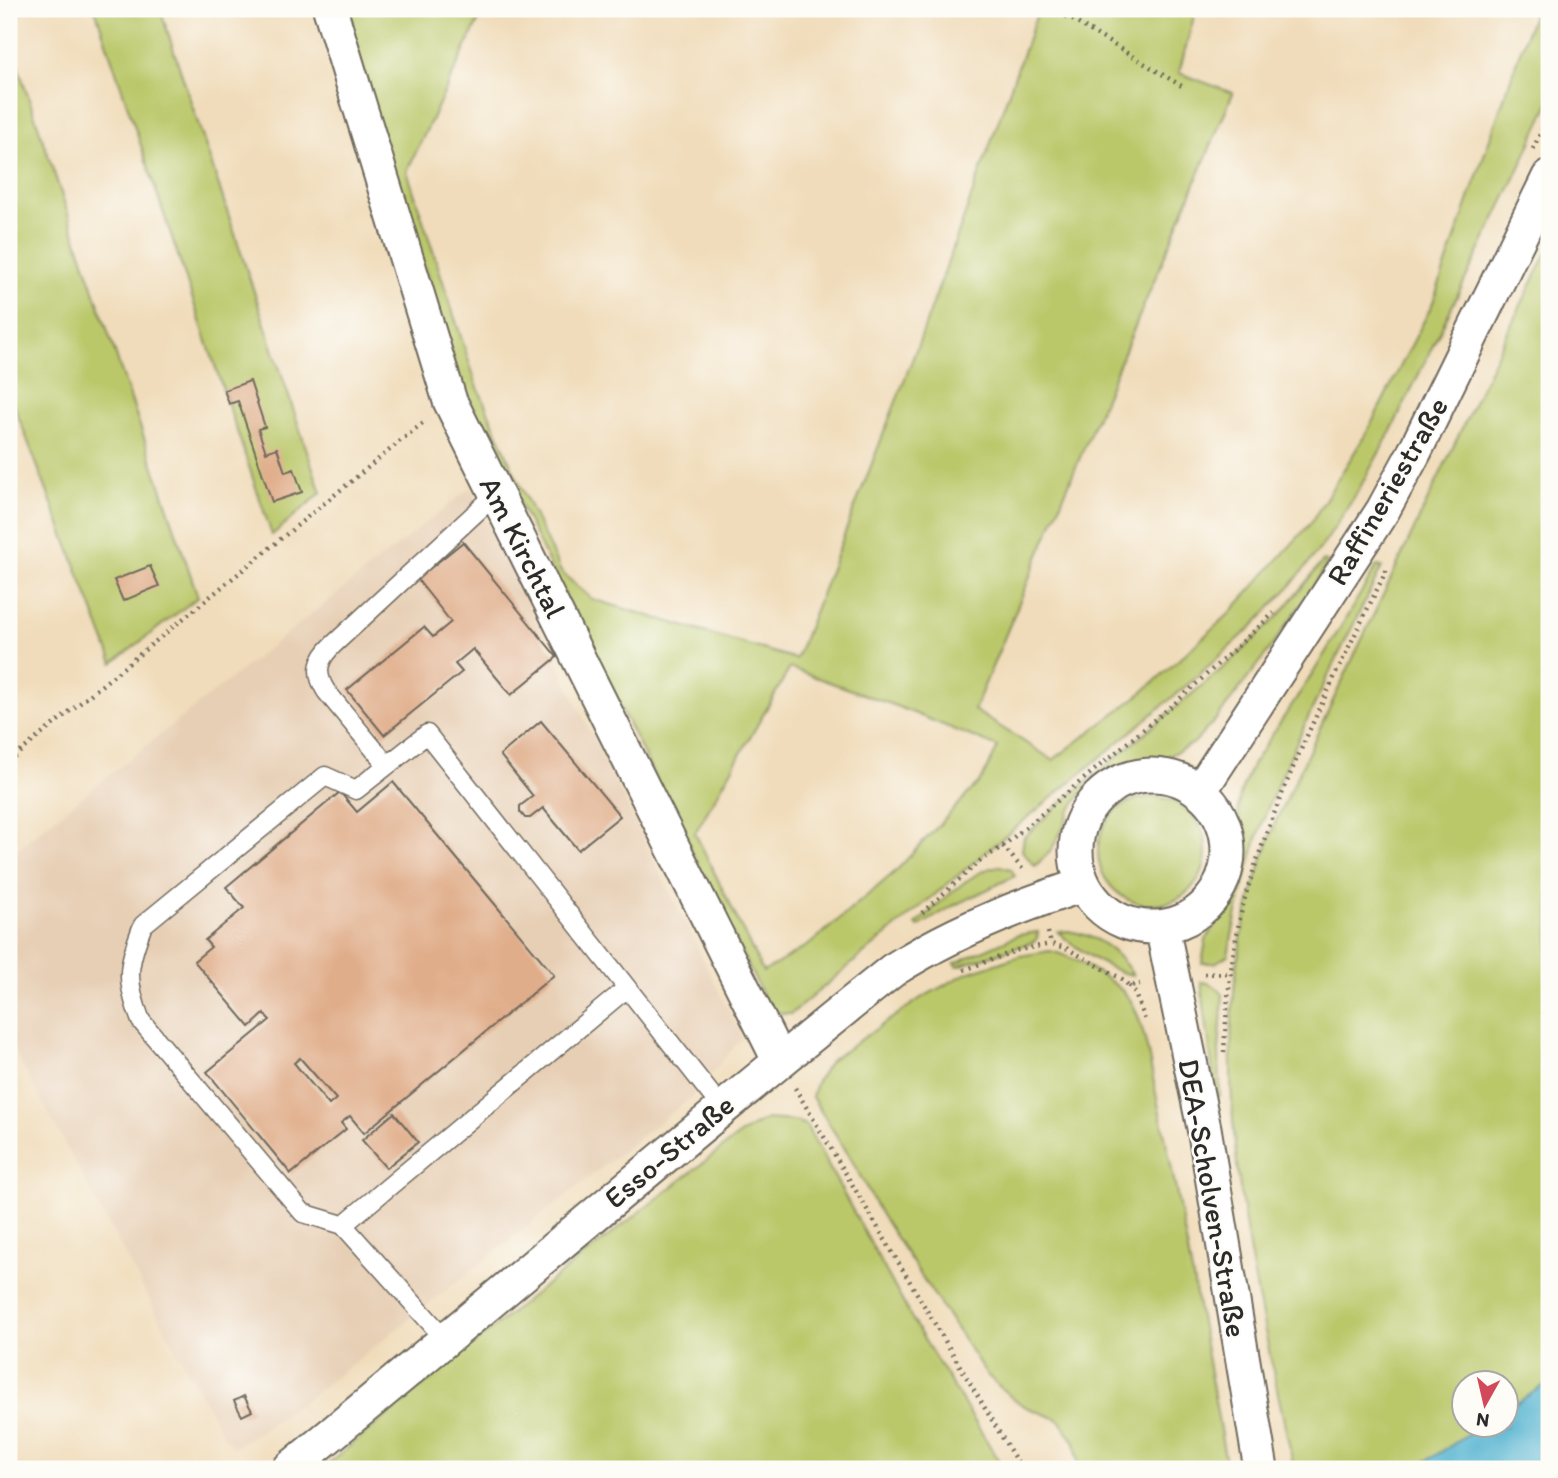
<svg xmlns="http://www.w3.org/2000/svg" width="1558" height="1478" viewBox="0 0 1558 1478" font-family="Itim,sans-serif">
  <rect width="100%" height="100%" fill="#fdfcf7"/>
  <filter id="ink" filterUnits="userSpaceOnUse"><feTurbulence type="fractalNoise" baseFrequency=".0143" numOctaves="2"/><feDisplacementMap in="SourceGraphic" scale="14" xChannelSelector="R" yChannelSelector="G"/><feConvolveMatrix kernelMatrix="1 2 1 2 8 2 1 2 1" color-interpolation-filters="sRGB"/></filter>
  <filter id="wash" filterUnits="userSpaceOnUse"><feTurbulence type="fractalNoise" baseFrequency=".00686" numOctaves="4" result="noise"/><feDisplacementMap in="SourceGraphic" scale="28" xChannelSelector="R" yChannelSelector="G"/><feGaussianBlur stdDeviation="1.57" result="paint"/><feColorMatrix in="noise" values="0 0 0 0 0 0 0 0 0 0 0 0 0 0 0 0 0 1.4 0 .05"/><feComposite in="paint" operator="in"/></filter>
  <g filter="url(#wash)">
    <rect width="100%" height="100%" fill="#f0dcba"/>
    <!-- built -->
    <path fill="#e7cfb5" d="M 470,488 L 742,1038 L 690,1098 L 309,1398 L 234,1448 L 224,1437 L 9,1041 L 9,855 Z"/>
    <!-- green -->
    <path fill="#bbc86a" stroke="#737a4a" stroke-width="2" fill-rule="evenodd" d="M 95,9 L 160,9 L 321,493 L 272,535 Z
      M 343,9 L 484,9 L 407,171 L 476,383 L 514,472 L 561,572 L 592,599 L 796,659 L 921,337 L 1038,11 L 1034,9 L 1196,9 L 1179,73 L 1233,93 L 974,710 L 1053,760 L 1144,691 L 1228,615 L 1310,524 L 1367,432 L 1432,305 L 1535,9 L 1549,9 L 1549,103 L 1515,178 L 1390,433 L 1358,491 L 1326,541 L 1292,584 L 1255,624 L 1192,681 L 791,1014 L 780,1013 L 769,1008 L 462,387 ZM 790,668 L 896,706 L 998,747 L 982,779 L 896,871 L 810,944 L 763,972 L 695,833 Z
      M 9,40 L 198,597 L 113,663 L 9,392 Z
      M 1549,249 L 1549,1382 L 1506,1410 L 1506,1384 L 1464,1384 L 1464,1426 L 1482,1426 L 1414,1469 L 1294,1469 C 1259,1297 1209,1116 1241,940 C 1248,900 1262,861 1275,823 L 1507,333 Z
      M 1323,561 L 1328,562 L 1312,589 L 1258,665 L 1217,718 L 1194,743 L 1159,761 L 1126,765 L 1104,773 L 1084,790 L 1069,812 L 1064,827 L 1050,852 L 1035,866 L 1022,851 L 1024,837 L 1060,804 L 1230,662 L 1281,613 Z
      M 1377,566 L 1382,567 C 1343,646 1303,724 1269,805 C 1250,853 1238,905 1228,955 L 1215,963 L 1202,963 L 1206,940 L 1236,890 L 1241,874 L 1244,853 L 1238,809 L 1240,794 L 1252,765 L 1315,670 Z
      M1098 851a54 54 0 1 1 108 0a54 54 0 1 1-108 0Z
      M 1000,866 L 1011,869 L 1015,876 L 951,907 L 918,927 L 916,924 C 939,905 971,869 1000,866 Z
      M 1068,931 C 1097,935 1118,951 1133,975 C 1111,972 1075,948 1058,932 Z
      M 1038,932 L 1037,939 L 1033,942 L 958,966 L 955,963 L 1018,935 Z
      M 1050,951 C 1071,955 1119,982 1131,1001 C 1146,1026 1152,1078 1159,1108 C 1185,1228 1206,1349 1227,1469 L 1079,1469 L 1075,1442 L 1058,1419 L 1028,1408 L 1013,1399 L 987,1375 L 881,1215 L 850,1157 L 812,1097 L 816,1083 L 830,1061 L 921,998 L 967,973 L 1020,956 Z
      M 1201,982 C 1211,983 1217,986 1223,995 L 1219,1051 L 1220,1096 L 1216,1097 Z
      M 766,1119 L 795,1121 L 806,1125 L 917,1328 L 1004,1469 L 322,1469 L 538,1291 L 739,1135 Z"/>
    <!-- water -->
    <path fill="#51b2d0" stroke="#3e6e7e" stroke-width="2" d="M 1549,1382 L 1549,1469 L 1414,1469 L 1482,1426 L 1506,1426 L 1506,1410 Z"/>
    <g id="blocks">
      <!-- building -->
      <path fill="#e0ad8a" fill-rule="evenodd" d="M 250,381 L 265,427 L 258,429 L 266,452 L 277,448 L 285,472 L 294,469 L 302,492 L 272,502 L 238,401 L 229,404 L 224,390 Z
        M 463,542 L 557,657 L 511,695 L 473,649 L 455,664 L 462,672 L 384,735 L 347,690 L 424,627 L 433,637 L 451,622 L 417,579 Z
        M 150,566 L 159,586 L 123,601 L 114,580 Z
        M 541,721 L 620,816 L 578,850 L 543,808 L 530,818 L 525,818 L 520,812 L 520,806 L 533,796 L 500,755 Z
        M 393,782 L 554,975 L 364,1133 L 350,1116 L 341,1123 L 346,1129 L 291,1174 L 207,1072 L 270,1020 L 264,1014 L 250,1027 L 194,961 L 211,947 L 205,940 L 244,908 L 226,887 L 340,792 L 357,812 ZM 300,1058 L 336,1099 L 329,1105 L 294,1063 Z
        M 394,1113 L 418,1142 L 386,1168 L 362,1140 Z
        M 244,1396 L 252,1411 L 242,1416 L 234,1401 Z"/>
    </g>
  </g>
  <g filter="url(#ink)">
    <use href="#blocks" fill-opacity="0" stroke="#70695d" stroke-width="2"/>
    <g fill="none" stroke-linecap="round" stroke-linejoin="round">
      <defs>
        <path id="service" d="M 387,765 L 326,691 C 314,672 318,659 334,644 L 496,494
          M 343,1225 L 627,988
          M 446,1340 L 343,1225 L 303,1213 L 141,1021 C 125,980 127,965 143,925 L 325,776 L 356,790 L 427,734 L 721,1107"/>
        <path id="minor" d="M 330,9 L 450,401 L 779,1060
          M1076 851a76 76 0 1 1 152 0a76 76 0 1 1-152 0Z
          M 1200,791 L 1383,510 L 1414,453 L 1549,177
          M 1162,927 L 1204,1128 L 1261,1469
          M 289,1469 C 491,1304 688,1133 893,970 C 951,933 1017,906 1083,885"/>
      </defs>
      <!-- service casing -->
      <use href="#service" stroke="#70695d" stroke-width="21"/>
      <!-- minor casing -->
      <use href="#minor" stroke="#70695d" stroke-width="37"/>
      <!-- path -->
      <path stroke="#70695d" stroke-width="4.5" stroke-dasharray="2 5" stroke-linecap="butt" d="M 1054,9 L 1185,88
        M 1533,149 L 1549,115
        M 9,761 L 425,421
        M 1003,846 L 1025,872
        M 922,913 L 980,861 L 1003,846 L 1174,704 L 1274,613
        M 1048,932 L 1051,944 L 1066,948 L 1122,979 L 1129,986 L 1140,984
        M 964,970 L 1018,950 L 1051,944
        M 1204,974 L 1231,973
        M 1129,986 L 1134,991 L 1145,1020
        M 1224,1052 C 1227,1000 1232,944 1246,894 C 1281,780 1336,674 1388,567
        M 795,1088 L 1021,1469"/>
      <!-- service -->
      <use href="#service" stroke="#fff" stroke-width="18"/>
      <!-- minor -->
      <use href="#minor" stroke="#fff" stroke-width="33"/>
    </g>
  </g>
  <g text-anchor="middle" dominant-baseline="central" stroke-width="5" stroke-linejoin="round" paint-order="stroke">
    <!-- street labels -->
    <g font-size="30" fill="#2b2b2b" stroke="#fdfcf7">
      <text transform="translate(1387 491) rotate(-60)">Raffineriestraße</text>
      <text transform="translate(523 547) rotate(63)">Am Kirchtal</text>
      <text transform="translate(669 1151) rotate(-40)">Esso-Straße</text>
      <text transform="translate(1213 1198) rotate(80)">DEA-Scholven-Straße</text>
    </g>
  </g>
  <!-- margin -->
  <rect width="1558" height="1478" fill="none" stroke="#fdfcf7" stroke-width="35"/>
  <!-- north arrow -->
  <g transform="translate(1485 1404) rotate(188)"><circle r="33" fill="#fdfcf7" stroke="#a9a8a5" stroke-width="2"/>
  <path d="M0-5L12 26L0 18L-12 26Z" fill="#d1495b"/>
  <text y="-10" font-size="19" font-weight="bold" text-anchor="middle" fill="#2b2b2b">N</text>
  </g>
</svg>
